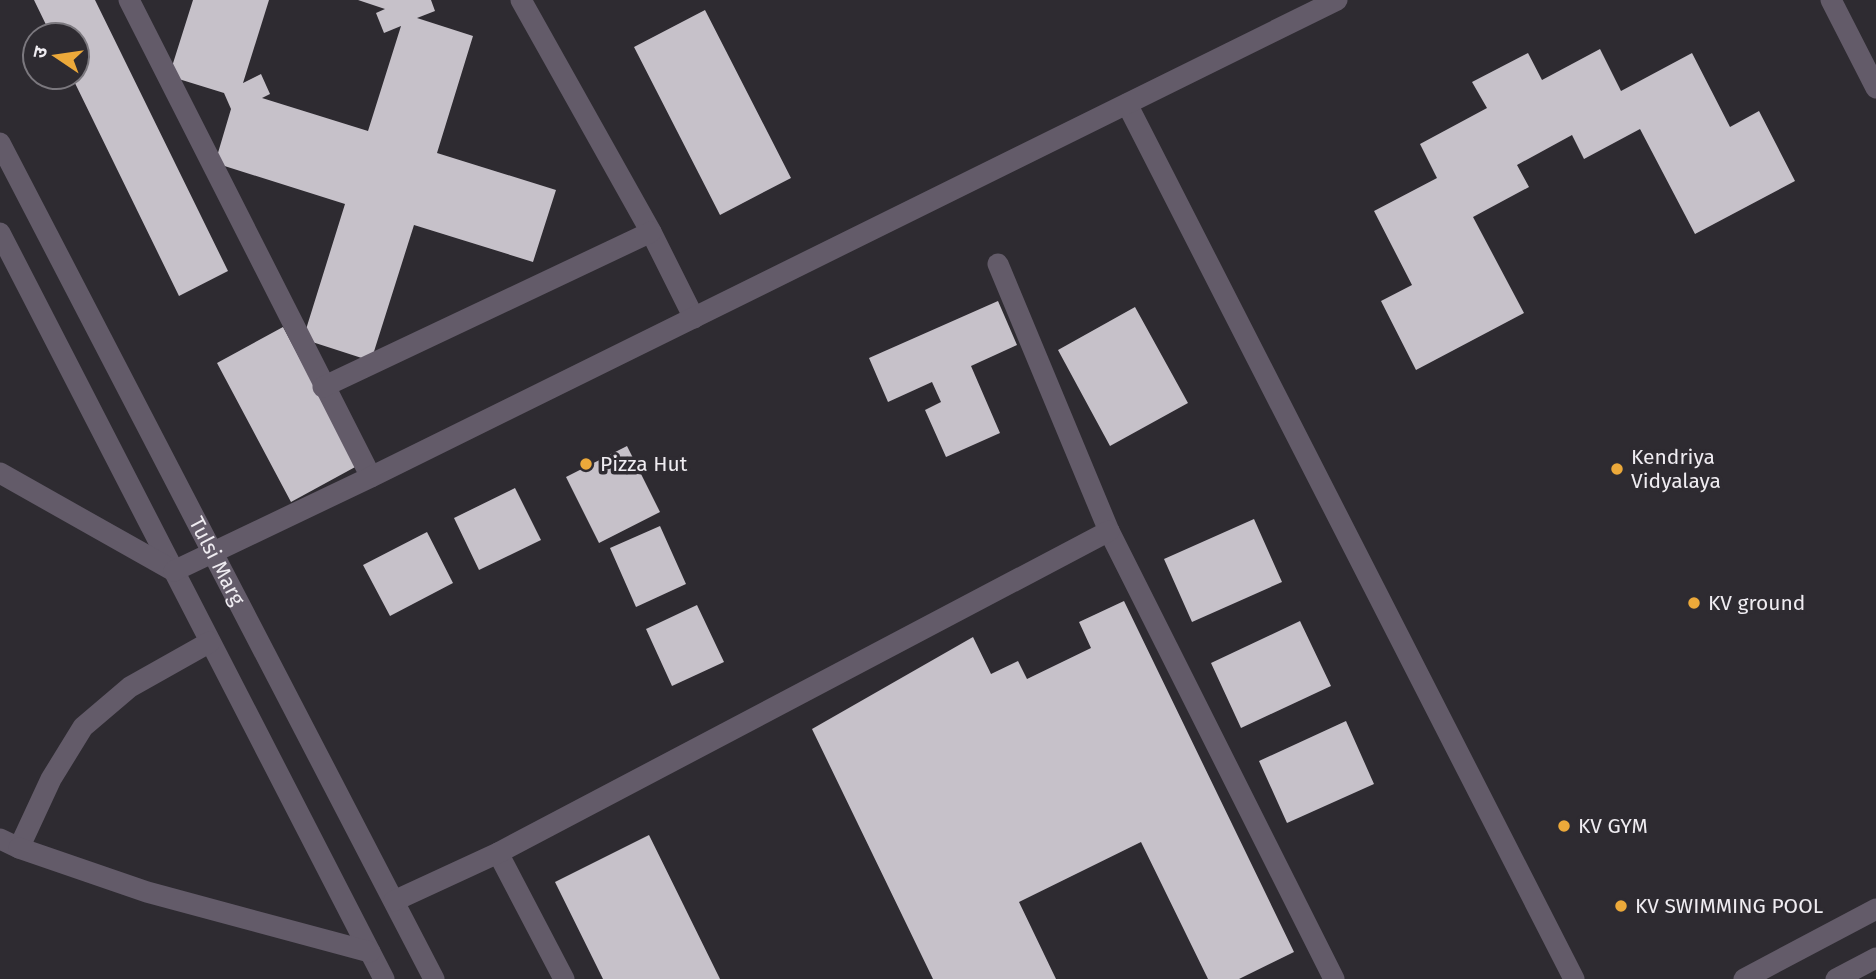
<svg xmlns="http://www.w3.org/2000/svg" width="1876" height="979" viewBox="0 0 1876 979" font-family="'Fira Sans','Noto Sans Devanagari',sans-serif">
  <rect width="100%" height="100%" fill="#2e2b31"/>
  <!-- building -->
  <path fill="#c6c1c9" d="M 34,0 L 95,0 L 228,271 L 179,296 L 72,77 L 77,77 L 77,35 L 51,35 Z
    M 193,0 L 269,0 L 243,83 L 261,74 L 270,94 L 262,98 L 368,131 L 401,26 L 384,33 L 376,13 L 385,9 L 358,0 L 431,0 L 435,11 L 417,18 L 473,36 L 437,153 L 556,190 L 533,262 L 414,225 L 371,361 L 303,339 L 345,204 L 215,163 L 231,109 L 224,93 L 169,76 Z
    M 705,10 L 791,178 L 720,215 L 634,47 Z
    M 1600,49 L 1621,91 L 1692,53 L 1730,127 L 1759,111 L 1795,181 L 1695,234 L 1640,129 L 1584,159 L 1572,135 L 1517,165 L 1529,187 L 1473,217 L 1524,313 L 1416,370 L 1381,301 L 1412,285 L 1374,211 L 1437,178 L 1420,144 L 1487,108 L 1472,82 L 1528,53 L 1542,80 Z
    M 998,301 L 1017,345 L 971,366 L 1000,433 L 946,457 L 925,410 L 941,402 L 932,382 L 888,402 L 869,358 Z
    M 1135,307 L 1188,403 L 1110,446 L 1058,350 Z
    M 283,327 L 357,466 L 291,502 L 217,363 Z
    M 627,446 L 660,512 L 599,543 L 566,477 Z
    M 515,488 L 541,540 L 479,570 L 454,518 Z
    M 1254,519 L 1282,582 L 1192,622 L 1164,559 Z
    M 660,526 L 686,584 L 636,607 L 610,548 Z
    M 427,532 L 453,583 L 390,616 L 363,565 Z
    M 1124,601 L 1294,952 L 1239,979 L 1208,979 L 1141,842 L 1019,902 L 1056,979 L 933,979 L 812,729 L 973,637 L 991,674 L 1018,661 L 1027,679 L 1091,648 L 1079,622 Z
    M 697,605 L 724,662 L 672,686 L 646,629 Z
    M 1300,621 L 1331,686 L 1241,728 L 1211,663 Z
    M 1346,721 L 1374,784 L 1287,823 L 1259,761 Z
    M 649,835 L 720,979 L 603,979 L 555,882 Z"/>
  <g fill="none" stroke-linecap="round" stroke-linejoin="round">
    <!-- minor -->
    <g stroke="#635b69" stroke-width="21">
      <path d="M 129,0 L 371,477"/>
      <path d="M 521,0 L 651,232 L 694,318"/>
      <path d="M 1831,0 L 1876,88"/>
      <path d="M 1127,104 L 1574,979"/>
      <path id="s1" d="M 0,143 L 434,979"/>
      <path d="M 0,233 L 384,979"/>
      <path d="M 998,264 L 1109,531 L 1334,979"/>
      <path d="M 323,387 L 651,232"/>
      <path d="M 0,473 L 174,571"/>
      <path d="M 174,571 L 371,477 L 1337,0"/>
      <path d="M 0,839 L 19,848 L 51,779 L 83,727 L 130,687 L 210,642"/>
      <path d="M 19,848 L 147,892 L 370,952"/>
      <path d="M 498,853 L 564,979"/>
      <path d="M 394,901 L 498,853 L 1109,531"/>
      <path d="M 1744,979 L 1876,909"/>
      <path d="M 1836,979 L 1876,958"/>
    </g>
  </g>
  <!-- markers -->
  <g fill="#eca93a" stroke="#2e2b31" stroke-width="2.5">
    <circle cx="586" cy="464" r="7"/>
    <circle cx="1617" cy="469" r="7"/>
    <circle cx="1694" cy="603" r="7"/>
    <circle cx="1564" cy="826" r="7"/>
    <circle cx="1621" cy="906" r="7"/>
  </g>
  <g text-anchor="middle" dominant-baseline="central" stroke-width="7" stroke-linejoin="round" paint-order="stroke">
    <!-- poi labels -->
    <g font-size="21" fill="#efecf1" stroke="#2e2b31" text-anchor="start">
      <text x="1631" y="457">Kendriya<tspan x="1631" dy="24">Vidyalaya</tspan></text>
      <text x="600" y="464">Pizza Hut</text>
      <text x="1708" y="603">KV ground</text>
      <text x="1578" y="826">KV GYM</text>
      <text x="1635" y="906">KV SWIMMING POOL</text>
    </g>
    <!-- street labels -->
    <g font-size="21" fill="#efecf1" stroke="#2e2b31">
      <text stroke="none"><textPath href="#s1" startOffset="471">Tulsi Marg</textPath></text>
    </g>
  </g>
  <!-- north arrow -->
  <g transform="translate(56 56) rotate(283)"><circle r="33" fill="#2e2b31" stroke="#7b787e" stroke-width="2"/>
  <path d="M0-5L12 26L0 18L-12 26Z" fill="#eca93a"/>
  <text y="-10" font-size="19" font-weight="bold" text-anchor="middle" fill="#efecf1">उ</text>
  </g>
</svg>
